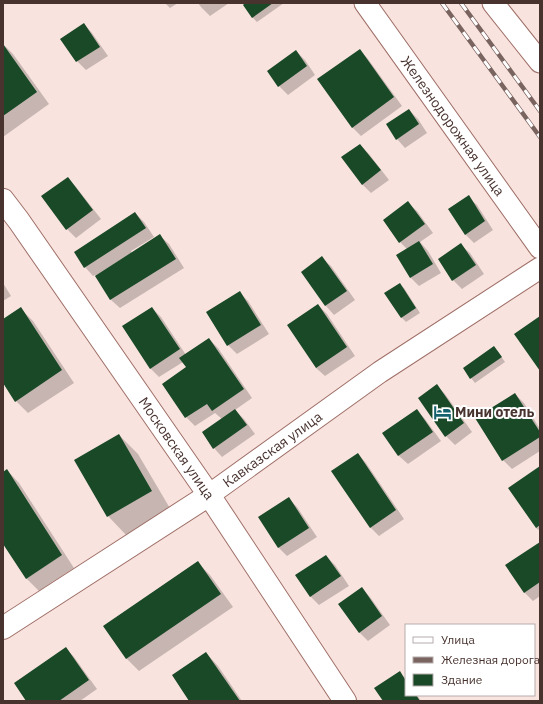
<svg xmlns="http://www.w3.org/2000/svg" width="543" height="704" viewBox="0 0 543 704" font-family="'IBM Plex Sans',sans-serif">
  <rect width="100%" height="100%" fill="#f9e3df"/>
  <!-- shadow -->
  <path fill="#0003" d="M 165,3 L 178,3 L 170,8 Z
    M 198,3 L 229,3 L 210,16 L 201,7 Z
    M 247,3 L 284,3 L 257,22 L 252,17 Z
    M 84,24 L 92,33 L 108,56 L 86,70 L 77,61 L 62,39 Z
    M 3,44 L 13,54 L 49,104 L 3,137 Z
    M 360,50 L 368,59 L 402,106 L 361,136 L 352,127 Z
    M 296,51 L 305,60 L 315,75 L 288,95 L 279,86 Z
    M 409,110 L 418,119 L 427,133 L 405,148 L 397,139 Z
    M 360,145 L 369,154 L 389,180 L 371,193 L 362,184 Z
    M 68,178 L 76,187 L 101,219 L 76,238 L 67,229 L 43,196 Z
    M 468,197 L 477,205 L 493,230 L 474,243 L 465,234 Z
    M 408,203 L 417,211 L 433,233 L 420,242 L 428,251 L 441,273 L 419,286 L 410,277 L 407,249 L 400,242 Z
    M 135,213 L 144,222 L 154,237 L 131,251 L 132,253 L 160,236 L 169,244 L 184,268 L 120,308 L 111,300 L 95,275 L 93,276 L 85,267 Z
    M 461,245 L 470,253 L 484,274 L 462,289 L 453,280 Z
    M 322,258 L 331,266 L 355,300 L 334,315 L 326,306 L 302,272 Z
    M 3,283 L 11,296 L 3,301 Z
    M 399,284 L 404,288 L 420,313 L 406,322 L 402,318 L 386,293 Z
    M 239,292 L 248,301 L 269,334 L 237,354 L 228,345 Z
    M 318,305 L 327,314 L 355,356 L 325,376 L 316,368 Z
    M 152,308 L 161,317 L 186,355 L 209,339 L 218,348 L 252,398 L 235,410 L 244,419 L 255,434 L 222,457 L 214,448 L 222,419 L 215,413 L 195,426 L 186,417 L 164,384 L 187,368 L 183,362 L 159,377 L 151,369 L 124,326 Z
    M 21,309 L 33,321 L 74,383 L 28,413 L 16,401 L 3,382 L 3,320 Z
    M 498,352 L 505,362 L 475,383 L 471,378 L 464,369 Z
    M 436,385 L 445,394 L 472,432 L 455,445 L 446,436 Z
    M 515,394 L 524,403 L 540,429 L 540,451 L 512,469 L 503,460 Z
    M 417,410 L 425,419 L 441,441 L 408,464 L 399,456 L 383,433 Z
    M 119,435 L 138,454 L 171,510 L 127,536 L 108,516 Z
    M 358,454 L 366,463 L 404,519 L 379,536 L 370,527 Z
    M 540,467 L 540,531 L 536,528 Z
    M 7,470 L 19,483 L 74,568 L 39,591 L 26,578 L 3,542 L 3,473 Z
    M 289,499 L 297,507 L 317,537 L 287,556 L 278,547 Z
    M 540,543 L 540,596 L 533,601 L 524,592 Z
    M 326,556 L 335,565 L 349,586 L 319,605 L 310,596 Z
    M 197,562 L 210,575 L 233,607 L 139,671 L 127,659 L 104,626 Z
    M 362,588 L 370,597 L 390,625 L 368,641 L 359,632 Z
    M 66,648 L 74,657 L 97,689 L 80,701 L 28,701 Z
    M 206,653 L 218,666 L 242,701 L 191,701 Z
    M 399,672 L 406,679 L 406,695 L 417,695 L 421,701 L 384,701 Z"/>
  <!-- building -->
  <path fill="#194926" d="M 245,3 L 273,3 L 252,18 L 243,5 Z
    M 84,23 L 100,47 L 76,62 L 60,39 Z
    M 3,44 L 37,92 L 3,116 Z
    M 360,49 L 394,97 L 352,128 L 317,79 Z
    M 296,50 L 307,66 L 278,87 L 267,71 Z
    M 409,109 L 419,124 L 396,140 L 386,124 Z
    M 360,144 L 381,170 L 362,185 L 341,157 Z
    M 68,177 L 93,210 L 66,230 L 41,196 Z
    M 469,195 L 485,221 L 465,235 L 448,209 Z
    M 408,201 L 425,224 L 399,243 L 383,220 Z
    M 135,212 L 146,228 L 84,268 L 74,252 Z
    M 160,234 L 176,259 L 110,300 L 95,276 Z
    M 419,241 L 433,264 L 410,278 L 396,255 Z
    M 461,243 L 476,265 L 452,281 L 438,259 Z
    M 322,256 L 347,291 L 325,306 L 301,272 Z
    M 400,283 L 416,308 L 401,318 L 384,293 Z
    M 240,291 L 261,325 L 227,346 L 206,312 Z
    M 318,304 L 347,347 L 316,368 L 287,325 Z
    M 21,307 L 62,370 L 15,402 L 3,383 L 3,319 Z
    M 152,307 L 180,349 L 150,369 L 122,326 Z
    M 540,316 L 540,371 L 514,334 Z
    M 209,338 L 244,389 L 212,411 L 207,404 L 185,418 L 162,384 L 186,367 L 179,358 Z
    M 494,346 L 502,357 L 470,379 L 463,368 Z
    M 437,384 L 464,423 L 445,437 L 418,398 Z
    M 515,393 L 540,432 L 540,437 L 502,461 L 475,418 Z
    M 235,409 L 247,425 L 213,449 L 202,432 Z
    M 417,409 L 433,432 L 398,456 L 382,433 Z
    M 119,434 L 152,491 L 107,517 L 74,460 Z
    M 358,453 L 396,510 L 370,528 L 331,471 Z
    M 540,466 L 540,525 L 536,528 L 508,488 Z
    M 7,469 L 62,555 L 26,579 L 3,544 L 3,472 Z
    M 289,497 L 309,528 L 278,548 L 258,517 Z
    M 540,542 L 540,582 L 524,593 L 505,565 Z
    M 326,555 L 341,576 L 310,597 L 295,575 Z
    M 198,561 L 221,594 L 126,659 L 103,626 Z
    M 362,587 L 382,616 L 359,633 L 338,604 Z
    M 66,647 L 89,680 L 59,701 L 26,701 L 14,683 Z
    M 206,652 L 240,701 L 189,701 L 172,675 Z
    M 400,671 L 406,681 L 406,695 L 416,695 L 420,701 L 383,701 L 374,688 Z"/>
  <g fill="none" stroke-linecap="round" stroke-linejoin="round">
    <defs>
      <g id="minor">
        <path id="s1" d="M 365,3 L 540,248"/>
        <path d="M 493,3 L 540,62"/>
        <path id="s2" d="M 209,495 L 380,372 L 540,268"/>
      </g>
      <g id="tertiary">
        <path id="s3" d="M 3,200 L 19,221 L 209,495 L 345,701"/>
        <path d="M 3,628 L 209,495"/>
      </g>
    </defs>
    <!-- minor casing -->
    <use href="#minor" stroke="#9f7068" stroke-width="23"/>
    <!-- tertiary casing -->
    <use href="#tertiary" stroke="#9f7068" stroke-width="24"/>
    <!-- minor -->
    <use href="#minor" stroke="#fff" stroke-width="21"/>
    <!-- tertiary -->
    <use href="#tertiary" stroke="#fff" stroke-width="22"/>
    <defs>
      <path id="rail" d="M 442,3 L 540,137
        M 461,3 L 540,111"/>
    </defs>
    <!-- rail casing -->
    <use href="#rail" stroke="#7a6460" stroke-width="4.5"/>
    <!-- rail -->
    <use href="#rail" stroke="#fff" stroke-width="3" stroke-dasharray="9" stroke-linecap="butt"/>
  </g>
  <!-- icons -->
  <defs>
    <symbol id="hotel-bare" viewBox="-9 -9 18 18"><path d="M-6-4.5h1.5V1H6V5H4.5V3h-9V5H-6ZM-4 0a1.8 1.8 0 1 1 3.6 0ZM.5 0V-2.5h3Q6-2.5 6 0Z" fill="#15616d" stroke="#fff" stroke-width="2.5" paint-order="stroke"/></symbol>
  </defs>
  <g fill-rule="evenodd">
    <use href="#hotel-bare" x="430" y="400" width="25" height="25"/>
  </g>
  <g text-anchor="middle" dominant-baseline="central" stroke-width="4" stroke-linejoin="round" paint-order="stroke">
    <!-- street labels -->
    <g font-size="14" fill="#48332f" stroke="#fff">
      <text stroke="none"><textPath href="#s1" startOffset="151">Железнодорожная улица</textPath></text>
      <text stroke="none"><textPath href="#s3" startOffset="303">Московская улица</textPath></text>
      <text stroke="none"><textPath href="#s2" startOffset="78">Кавказская улица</textPath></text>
    </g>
    <!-- poi labels -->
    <g font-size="14" font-weight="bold" fill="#48332f" stroke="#fff" text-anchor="start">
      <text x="455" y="412">Мини отель</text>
    </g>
  </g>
  <!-- border -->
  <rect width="543" height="704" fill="none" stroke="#48332f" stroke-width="8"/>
  <!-- legend -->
  <rect x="405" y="624" width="130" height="72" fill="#ffffff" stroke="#b6adac"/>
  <rect x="413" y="637" width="20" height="6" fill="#ffffff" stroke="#b6adac"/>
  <text x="441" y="644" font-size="12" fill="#48332f">Улица</text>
  <rect x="413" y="657" width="20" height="6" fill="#7a6460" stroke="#b6adac"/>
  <text x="441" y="664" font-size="12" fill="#48332f">Железная дорога</text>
  <rect x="413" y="674" width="20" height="12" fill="#194926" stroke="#b6adac"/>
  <text x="441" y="684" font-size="12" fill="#48332f">Здание</text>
</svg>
